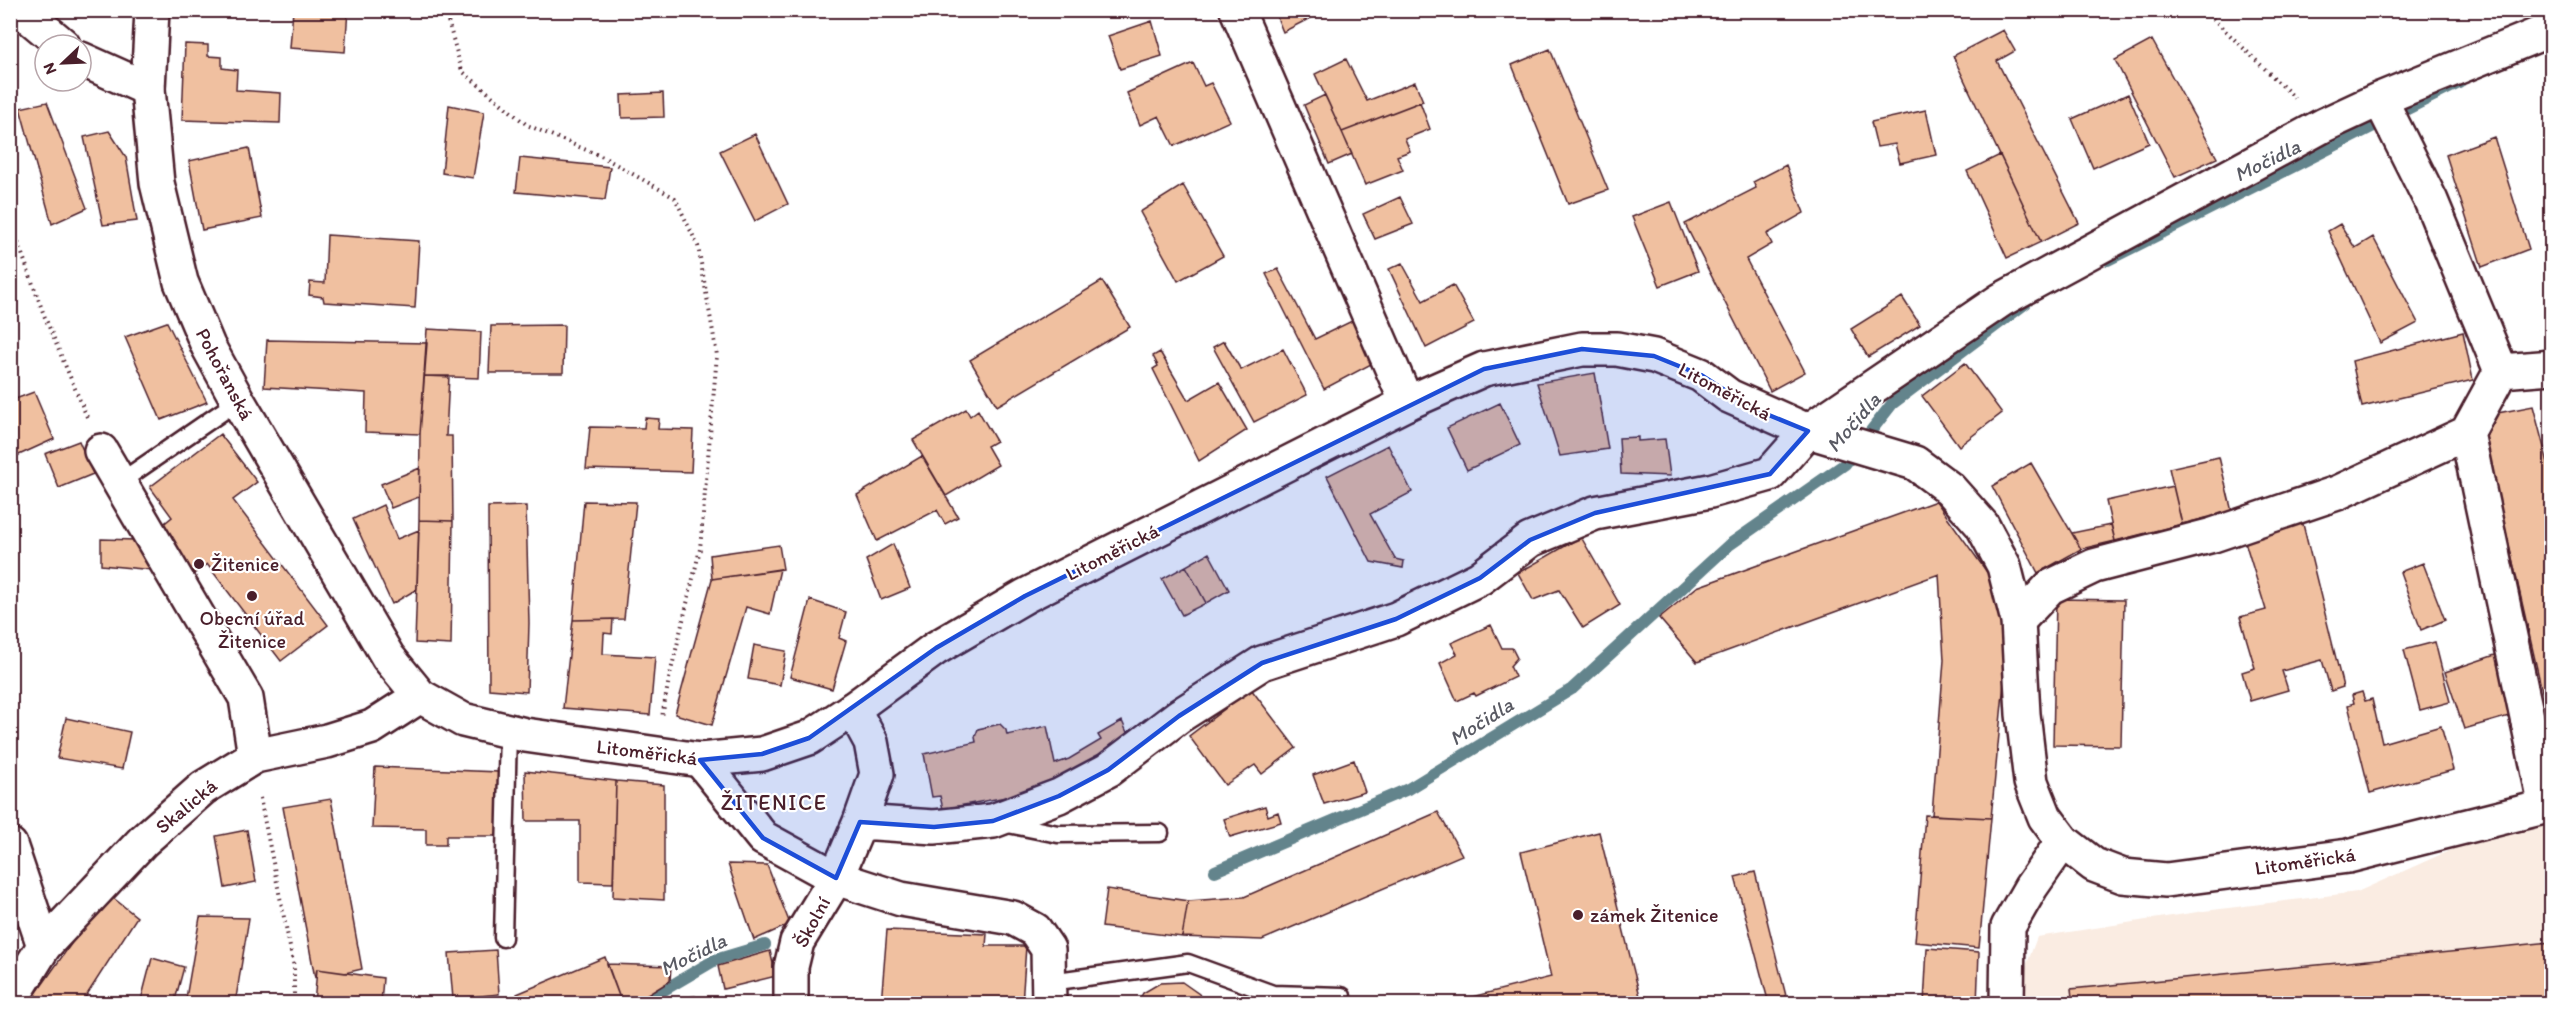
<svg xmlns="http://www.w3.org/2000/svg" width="2562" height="1014" viewBox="0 0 2562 1014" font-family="Itim,sans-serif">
  <rect width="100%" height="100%" fill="#fff"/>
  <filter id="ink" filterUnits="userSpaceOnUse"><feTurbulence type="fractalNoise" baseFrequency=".0167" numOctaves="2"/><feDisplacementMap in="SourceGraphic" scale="12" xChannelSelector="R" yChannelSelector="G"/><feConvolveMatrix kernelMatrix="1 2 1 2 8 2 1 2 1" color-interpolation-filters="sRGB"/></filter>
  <g filter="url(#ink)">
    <!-- built -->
    <path fill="#faece2" d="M 2551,805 L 2551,1003 L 2012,1004 L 2037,937 L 2204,911 L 2357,892 Z"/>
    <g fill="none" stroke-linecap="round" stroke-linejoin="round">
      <!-- stream -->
      <path stroke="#64848c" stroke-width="12" d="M 2108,260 L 2459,83
        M 1215,871 L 1408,789 L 1572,689 L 1729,545 L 1845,464 L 1892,404 L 2026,303
        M 640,1004 L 715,960 L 765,945"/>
    </g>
    <!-- building -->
    <path fill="#f0c0a0" stroke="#4a1f2b" stroke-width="1.5" d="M 293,10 L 348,10 L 345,52 L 290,48 Z
      M 1274,10 L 1326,10 L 1283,32 Z
      M 1152,21 L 1162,56 L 1120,69 L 1108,36 Z
      M 2003,30 L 2015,51 L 1997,61 L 2079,223 L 2041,242 L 1953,56 Z
      M 2152,40 L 2217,158 L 2175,177 L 2115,60 Z
      M 185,44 L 208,45 L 208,56 L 222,57 L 222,68 L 237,70 L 236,90 L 281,93 L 280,123 L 182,120 Z
      M 1550,49 L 1608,190 L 1568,204 L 1512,65 Z
      M 1346,59 L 1367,101 L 1415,82 L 1423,101 L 1342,132 L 1315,74 Z
      M 1193,63 L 1204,86 L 1211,83 L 1230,121 L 1174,146 L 1159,116 L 1140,125 L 1127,93 Z
      M 663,93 L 664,117 L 622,118 L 621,95 Z
      M 2128,94 L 2149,143 L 2093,168 L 2072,119 Z
      M 1325,95 L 1352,154 L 1329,164 L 1304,105 Z
      M 47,102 L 87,208 L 52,224 L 20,108 Z
      M 1420,102 L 1430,129 L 1405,139 L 1410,151 L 1397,156 L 1403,170 L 1365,185 L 1342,132 Z
      M 449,105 L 484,112 L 473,178 L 442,173 Z
      M 1926,110 L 1936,155 L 1900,163 L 1895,144 L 1877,147 L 1871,122 Z
      M 109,131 L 126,157 L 137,221 L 103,225 L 84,137 Z
      M 755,134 L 788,204 L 755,221 L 720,151 Z
      M 2494,137 L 2529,249 L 2482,267 L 2446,155 Z
      M 249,148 L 262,218 L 202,230 L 189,161 Z
      M 2000,155 L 2041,242 L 2007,258 L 1967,171 Z
      M 520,158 L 610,167 L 605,200 L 516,192 Z
      M 1786,165 L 1804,213 L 1767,234 L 1772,244 L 1746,259 L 1805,372 L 1770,391 L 1685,224 L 1756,188 L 1753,182 Z
      M 1183,185 L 1223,256 L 1178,281 L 1140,212 Z
      M 1400,197 L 1413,224 L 1375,239 L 1363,214 Z
      M 1671,202 L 1698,271 L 1660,286 L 1632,217 Z
      M 2340,224 L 2355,248 L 2373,237 L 2418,323 L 2380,343 L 2328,231 Z
      M 327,235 L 419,241 L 415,308 L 324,302 L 323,297 L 309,295 L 310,282 L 325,283 Z
      M 1402,263 L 1423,301 L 1453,285 L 1474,323 L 1426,348 L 1389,269 Z
      M 1278,269 L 1315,339 L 1354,320 L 1375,362 L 1324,389 L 1266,274 Z
      M 1102,281 L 1130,327 L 997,406 L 970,360 Z
      M 1902,297 L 1920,325 L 1868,357 L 1851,329 Z
      M 167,322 L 207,402 L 161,420 L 125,337 Z
      M 564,325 L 563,373 L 489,373 L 491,326 Z
      M 427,329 L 481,332 L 479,378 L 424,376 Z
      M 2463,332 L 2473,380 L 2362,407 L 2352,361 Z
      M 267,340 L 427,343 L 420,434 L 365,432 L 366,393 L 264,387 Z
      M 1224,341 L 1241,370 L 1283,349 L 1307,395 L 1254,422 L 1213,347 Z
      M 1160,352 L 1188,400 L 1219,382 L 1247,430 L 1199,461 L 1153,369 L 1158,366 L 1153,356 Z
      M 1965,363 L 2002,413 L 1959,446 L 1922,396 Z
      M 1595,373 L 1608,449 L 1560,456 L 1537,383 Z
      M 424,376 L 449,376 L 446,436 L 452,436 L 453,521 L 419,520 L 420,434 Z
      M 34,392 L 54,439 L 10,459 L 10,401 Z
      M 1500,403 L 1520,445 L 1467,470 L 1447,428 Z
      M 2533,406 L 2552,478 L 2552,712 L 2547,713 L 2485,439 L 2498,413 Z
      M 966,409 L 970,416 L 978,410 L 996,441 L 987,446 L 998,465 L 946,496 L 913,440 Z
      M 645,418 L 659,419 L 658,429 L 693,430 L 691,472 L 586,469 L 590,427 L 644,428 Z
      M 220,434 L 257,482 L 233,500 L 328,625 L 281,661 L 207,564 L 191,576 L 156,530 L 172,517 L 150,487 Z
      M 1638,437 L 1638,441 L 1665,439 L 1670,476 L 1621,474 L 1619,438 Z
      M 79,441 L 93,474 L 59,488 L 45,454 Z
      M 1388,445 L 1412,492 L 1370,514 L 1395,559 L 1404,561 L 1403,568 L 1371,562 L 1327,476 Z
      M 922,456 L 958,517 L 945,524 L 937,510 L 877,541 L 857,495 Z
      M 2219,457 L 2232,512 L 2182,524 L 2169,468 Z
      M 2031,463 L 2081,549 L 2038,573 L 1992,486 Z
      M 420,468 L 419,497 L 391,508 L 381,484 Z
      M 2173,486 L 2182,524 L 2115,541 L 2106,501 Z
      M 584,501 L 636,502 L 624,619 L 573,620 Z
      M 1936,501 L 1997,586 L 2006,661 L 1991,818 L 1932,815 L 1944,660 L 1939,574 L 1697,662 L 1659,618 L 1697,587 Z
      M 383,505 L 397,539 L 419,530 L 417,589 L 392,604 L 353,519 Z
      M 526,506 L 529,623 L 527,692 L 489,689 L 488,507 Z
      M 419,520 L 453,521 L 451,645 L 415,643 Z
      M 2302,520 L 2343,687 L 2331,691 L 2322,660 L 2282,671 L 2288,690 L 2250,701 L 2242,672 L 2255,668 L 2240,617 L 2266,610 L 2243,535 Z
      M 2111,525 L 2115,541 L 2081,549 L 2072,533 Z
      M 1581,537 L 1620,605 L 1583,628 L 1559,590 L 1533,600 L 1518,573 Z
      M 101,539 L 135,540 L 154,570 L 101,565 Z
      M 893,544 L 910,588 L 881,600 L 866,560 Z
      M 779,545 L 783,569 L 712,579 L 710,555 Z
      M 1209,553 L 1229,590 L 1206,603 L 1186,566 Z
      M 2423,563 L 2445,620 L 2421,630 L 2400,572 Z
      M 1186,566 L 1206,603 L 1182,615 L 1162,579 Z
      M 780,569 L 770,614 L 746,607 L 712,725 L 675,714 L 712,579 Z
      M 2056,599 L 2124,600 L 2121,746 L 2053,745 Z
      M 810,600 L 846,612 L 839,638 L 846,641 L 832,689 L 790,677 Z
      M 613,619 L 612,634 L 604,633 L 603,654 L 655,657 L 650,715 L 563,708 L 573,620 Z
      M 1491,625 L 1502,648 L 1512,648 L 1517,658 L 1510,666 L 1515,677 L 1476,696 L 1474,693 L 1457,701 L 1440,663 L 1457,654 L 1451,643 Z
      M 2435,642 L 2450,702 L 2420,710 L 2404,650 Z
      M 754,645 L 786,651 L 780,685 L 748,679 Z
      M 2498,654 L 2516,714 L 2464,729 L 2445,672 Z
      M 1251,689 L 1296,748 L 1262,774 L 1255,765 L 1225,785 L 1189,736 Z
      M 2362,692 L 2365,701 L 2372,699 L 2382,743 L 2441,726 L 2453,770 L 2370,793 L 2348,705 L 2354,703 L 2352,695 Z
      M 66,718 L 130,732 L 122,769 L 57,758 Z
      M 1122,721 L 1129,737 L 1116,748 L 1058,780 L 1011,796 L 943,809 L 940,796 L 932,797 L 924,754 L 976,742 L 975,737 L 978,729 L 1000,724 L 1006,730 L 1007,735 L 1047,726 L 1055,764 L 1069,759 L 1101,740 L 1098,735 Z
      M 1354,760 L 1365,792 L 1324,804 L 1313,775 Z
      M 375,767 L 499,772 L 499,836 L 446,836 L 446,845 L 426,845 L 426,829 L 372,828 Z
      M 525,771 L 616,781 L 613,883 L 580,882 L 580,821 L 526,821 Z
      M 616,781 L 664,785 L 664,900 L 613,897 Z
      M 331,799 L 362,969 L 345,973 L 317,969 L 315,978 L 283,807 Z
      M 1265,806 L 1268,816 L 1278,812 L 1281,822 L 1230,837 L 1224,819 Z
      M 1438,812 L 1462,855 L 1262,940 L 1182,937 L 1188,901 L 1244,897 Z
      M 1925,815 L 1991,818 L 1979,948 L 1915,942 Z
      M 247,830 L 256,882 L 225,888 L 216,836 Z
      M 1599,832 L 1642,1004 L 1444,1004 L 1551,977 L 1521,852 Z
      M 728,864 L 767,865 L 790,924 L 754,940 Z
      M 1755,872 L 1788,1004 L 1769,1004 L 1735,877 Z
      M 1107,889 L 1188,901 L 1182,937 L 1102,927 Z
      M 107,893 L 137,917 L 81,1004 L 30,1002 Z
      M 200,917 L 249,918 L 235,1004 L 185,1004 Z
      M 887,930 L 987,934 L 986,946 L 1026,946 L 1022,1004 L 881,1004 Z
      M 2552,942 L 2552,1004 L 2073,1004 L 2071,989 Z
      M 1927,948 L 1979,952 L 1977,1004 L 1924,1004 Z
      M 496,950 L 499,994 L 453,999 L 449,953 Z
      M 770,951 L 776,976 L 723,989 L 718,966 Z
      M 605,957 L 622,1004 L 520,1004 L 517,994 Z
      M 152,958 L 184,967 L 174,1004 L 140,1004 Z
      M 607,964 L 671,966 L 670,981 L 633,1004 L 622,1004 Z
      M 317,969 L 383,978 L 381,1004 L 314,1004 Z
      M 1182,982 L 1199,994 L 1204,1004 L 1137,1004 L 1143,993 L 1160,983 Z
      M 695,996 L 696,1004 L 658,1004 L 658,1001 Z"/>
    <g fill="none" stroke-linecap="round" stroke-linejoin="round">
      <defs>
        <path id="lane" d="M 120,482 L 238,401
          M 1003,823 L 1058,834 L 1160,833
          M 503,938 L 508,731
          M 1050,982 L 1188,963 L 1273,994 L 1342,996"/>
        <path id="street" d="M 21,10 L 63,45
          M 1237,10 L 1407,403
          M 81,59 L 148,89
          M 2380,99 L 2431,201 L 2501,371
          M 101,451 L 246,698 L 255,756
          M 2018,621 L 2050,587 L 2094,566 L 2213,535 L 2337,493 L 2467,433
          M 700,760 L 763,838 L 836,878 L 901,899 L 1013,918 L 1035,930 L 1048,949 L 1049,1004
          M 2546,807 L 2467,433 L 2501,371 L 2552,367
          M 860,822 L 934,827 L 993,821 L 1059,796 L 1108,770 L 1179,716 L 1262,663 L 1396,619 L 1480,578 L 1530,540 L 1595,513 L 1710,491 L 1770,474 L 1808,431 L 2001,300 L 2324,125 L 2380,99 L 2552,29
          M 10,845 L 44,946
          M 791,1004 L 791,967 L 797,942 L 836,878 L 860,822 L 877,774 L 871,742 L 853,709
          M 2007,1004 L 2008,927 L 2031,887 L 2063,841"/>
        <path id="secondary" d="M 152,10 L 148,89 L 157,183 L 181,282 L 208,346 L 238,401 L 388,657 L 420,696 L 463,720 L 525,735 L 700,760 L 762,754 L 809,738 L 853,709 L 936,648 L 1025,596 L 1407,403 L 1484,369 L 1582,349 L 1617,349 L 1654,356 L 1701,375 L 1729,396 L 1808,431 L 1915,463 L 1950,489 L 1982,525 L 2004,566 L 2018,621 L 2023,714 L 2031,782 L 2045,817 L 2063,841 L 2094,865 L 2123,876 L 2166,880 L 2348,856 L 2552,805
          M 10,1001 L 44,946 L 143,841 L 203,788 L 255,756 L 327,741 L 372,727 L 420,696"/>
      </defs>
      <!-- lane casing -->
      <use href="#lane" stroke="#4a1f2b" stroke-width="21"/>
      <!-- street casing -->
      <use href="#street" stroke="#4a1f2b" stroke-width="38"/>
      <!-- secondary casing -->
      <use href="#secondary" stroke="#4a1f2b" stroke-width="38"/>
      <!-- path -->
      <path stroke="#4a1f2b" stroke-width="4" stroke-dasharray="1.5 4.5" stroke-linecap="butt" d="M 445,10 L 462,71 L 527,125 L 603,157 L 675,198 L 698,246 L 717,355 L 700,549 L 669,679 L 662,717
        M 2204,10 L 2295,98
        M 10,220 L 44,315 L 87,417
        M 260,798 L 294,967 L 294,1004"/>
      <!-- lane -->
      <use href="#lane" stroke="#fff" stroke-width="16"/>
      <!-- street -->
      <use href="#street" stroke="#fff" stroke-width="33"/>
      <!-- secondary -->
      <use href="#secondary" stroke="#fff" stroke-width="33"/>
    </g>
  </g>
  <!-- marked area -->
  <path fill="#1d4ed8" fill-opacity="0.2" stroke="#1d4ed8" stroke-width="4.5" stroke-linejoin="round" d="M 1582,349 L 1654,356 L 1701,375 L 1754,409 L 1808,431 L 1770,474 L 1595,513 L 1530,540 L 1480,578 L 1396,619 L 1262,663 L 1179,716 L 1108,770 L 1059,796 L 993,821 L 934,827 L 860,822 L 836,878 L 763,838 L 700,760 L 762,754 L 809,738 L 936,648 L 1025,596 L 1484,369 Z"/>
  <!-- markers -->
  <g fill="#4a1f2b" stroke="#fff" stroke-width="2">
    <circle cx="199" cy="564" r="6"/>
    <circle cx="252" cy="596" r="6"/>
    <circle cx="1578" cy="915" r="6"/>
  </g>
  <g text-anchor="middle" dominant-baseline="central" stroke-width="4.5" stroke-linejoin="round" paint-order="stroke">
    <!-- street labels -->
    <g font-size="20" fill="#4a1f2b" stroke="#fff">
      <text transform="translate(225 374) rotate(62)">Pohořanská</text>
      <text transform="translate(1725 391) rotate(28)">Litoměřická</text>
      <text transform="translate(1112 552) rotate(-27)">Litoměřická</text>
      <text transform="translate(647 752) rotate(7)">Litoměřická</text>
      <text transform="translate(186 806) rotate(-40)">Skalická</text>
      <text transform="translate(2305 861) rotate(-8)">Litoměřická</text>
      <text transform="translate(812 922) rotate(-62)">Školní</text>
    </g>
    <!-- poi labels -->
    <g font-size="20" fill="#4a1f2b" stroke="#fff" text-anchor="start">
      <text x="211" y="564">Žitenice</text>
      <text x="252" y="618" text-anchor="middle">Obecní úřad<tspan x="252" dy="23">Žitenice</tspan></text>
      <text x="1590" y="915">zámek Žitenice</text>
    </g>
    <!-- water labels -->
    <g font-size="21" font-style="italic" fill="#595a63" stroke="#fff">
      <text transform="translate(2267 160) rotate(-26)">Močidla</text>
      <text transform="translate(1853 422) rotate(-49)">Močidla</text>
      <text transform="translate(1481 721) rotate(-32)">Močidla</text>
      <text transform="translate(693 954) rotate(-26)">Močidla</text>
    </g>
    <!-- quarter labels -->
    <g font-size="22" letter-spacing="1.5" fill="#4a1f2b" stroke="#fff">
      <text x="774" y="802">ŽITENICE</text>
    </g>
  </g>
  <!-- margin -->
  <rect width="2562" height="1014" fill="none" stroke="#fff" stroke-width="36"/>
  <rect x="18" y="18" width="2526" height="978" fill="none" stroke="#4a1f2b" stroke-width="2" filter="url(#ink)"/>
  <!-- north arrow -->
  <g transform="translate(63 63) rotate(247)"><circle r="28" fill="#ffffff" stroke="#b7a5aa" stroke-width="1.5"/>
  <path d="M0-4.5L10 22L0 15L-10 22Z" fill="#4a1f2b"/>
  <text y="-9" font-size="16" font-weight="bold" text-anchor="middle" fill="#4a1f2b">N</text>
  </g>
</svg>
